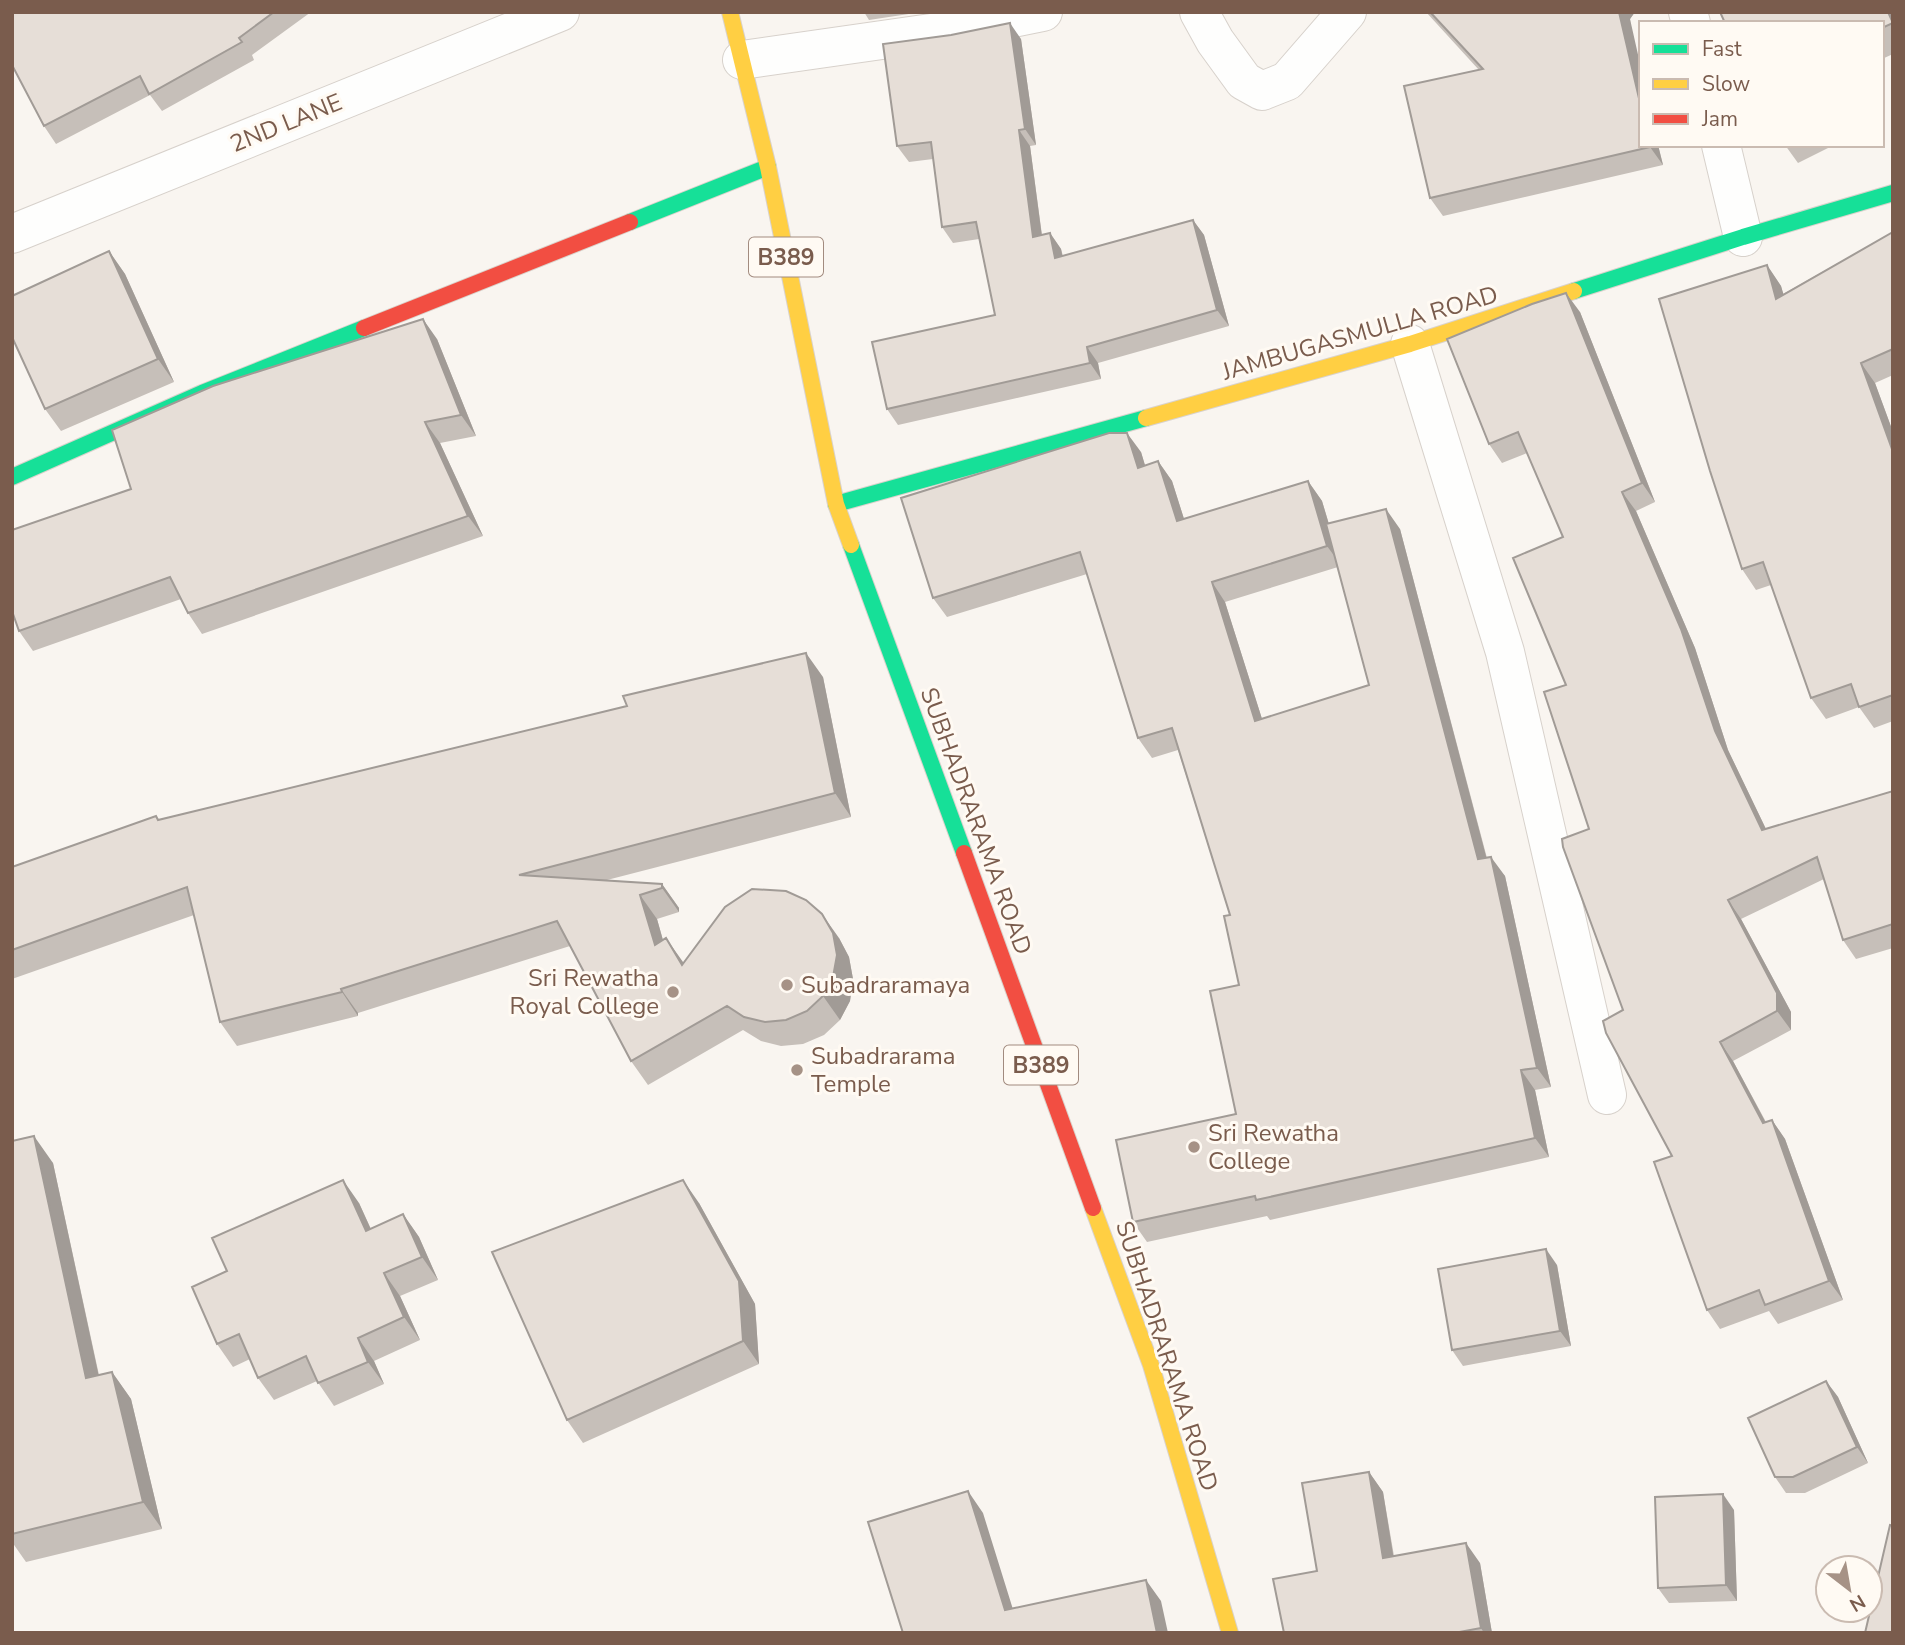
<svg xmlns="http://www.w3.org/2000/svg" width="1905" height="1645" viewBox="0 0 1905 1645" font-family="'Nunito Sans',sans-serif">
  <rect width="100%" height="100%" fill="#f9f5f0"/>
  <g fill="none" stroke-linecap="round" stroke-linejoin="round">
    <defs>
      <path id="street" d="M 1199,12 L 1215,41 L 1244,81 L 1262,91 L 1287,81 L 1347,12
        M 1688,12 L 1691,23
        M 742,60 L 959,29 L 1043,12
        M 1721,145 L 1743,237
        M 12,234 L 560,12
        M 1410,344 L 1505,652 L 1607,1095"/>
      <path id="fast" d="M 630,222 L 768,167
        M 1574,291 L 1743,237 L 1893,193
        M 12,477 L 202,393 L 364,328
        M 836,504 L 1146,418
        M 851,545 L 964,853"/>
      <path id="slow" d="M 730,12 L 768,167 L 836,504 L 851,545
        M 1146,418 L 1410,344 L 1574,291
        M 1093,1208 L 1151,1365 L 1230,1633"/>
      <path id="jam" d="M 364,328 L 630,222
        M 964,853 L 1093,1208"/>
    </defs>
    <!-- street casing -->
    <use href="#street" stroke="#d7d1cb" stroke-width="40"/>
    <!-- fast casing -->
    <use href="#fast" stroke="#d9d2cb" stroke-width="18"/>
    <!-- slow casing -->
    <use href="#slow" stroke="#d9d2cb" stroke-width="18"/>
    <!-- jam casing -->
    <use href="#jam" stroke="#d9d2cb" stroke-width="18"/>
    <!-- street -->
    <use href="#street" stroke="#fefefd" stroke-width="38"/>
    <!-- fast -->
    <use href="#fast" stroke="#16e098" stroke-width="16"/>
    <!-- slow -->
    <use href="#slow" stroke="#ffcf43" stroke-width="16"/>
    <!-- jam -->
    <use href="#jam" stroke="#f24e42" stroke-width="16"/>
  </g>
  <!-- wall -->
  <path fill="#c6bfb9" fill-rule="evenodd" d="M 12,12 L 311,12 L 252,55 L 254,60 L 162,111 L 150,95 L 56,144 L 44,126 Z
    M 864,12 L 922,12 L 869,20 Z
    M 1426,12 L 1635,12 L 1630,19 L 1641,145 L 1658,145 L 1663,165 L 1443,216 L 1430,198 L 1479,70 Z
    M 1893,12 L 1893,54 L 1882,59 L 1882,23 Z
    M 1021,39 L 1036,145 L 1030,146 L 1042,235 L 1050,233 L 1061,249 L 1063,256 L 1193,220 L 1204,235 L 1229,326 L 1098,363 L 1101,379 L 898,425 L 887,409 L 995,315 L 979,239 L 953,243 L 942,227 L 933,159 L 909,162 L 897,146 Z
    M 1785,145 L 1834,145 L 1798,163 Z
    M 1893,232 L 1893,375 L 1875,383 L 1893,432 L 1893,721 L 1874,728 L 1859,707 L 1826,719 L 1811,698 L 1771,585 L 1756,590 L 1742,569 L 1767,265 L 1781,286 L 1783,294 Z
    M 109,251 L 125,274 L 174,382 L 61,431 L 45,409 Z
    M 1580,312 L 1655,502 L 1636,511 L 1695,648 L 1728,750 L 1766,829 L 1893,791 L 1893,948 L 1856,959 L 1843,940 L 1824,879 L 1741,919 L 1791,1012 L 1791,1030 L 1733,1061 L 1766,1122 L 1772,1120 L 1785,1139 L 1843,1300 L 1778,1324 L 1769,1311 L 1720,1329 L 1707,1310 L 1672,1156 L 1623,1010 L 1589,829 L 1566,685 L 1563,537 L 1527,453 L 1502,463 L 1489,444 Z
    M 437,339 L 476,436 L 440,443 L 483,536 L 202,634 L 188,613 L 181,599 L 33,651 L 19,631 L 131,489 Z
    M 1141,452 L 1145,466 L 1158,461 L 1172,481 L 1184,519 L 1308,481 L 1322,501 L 1329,524 L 1400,529 L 1487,858 L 1505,876 L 1551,1087 L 1535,1090 L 1549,1157 L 1270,1220 L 1267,1216 L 1147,1242 L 1133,1222 L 1236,1114 L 1239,985 L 1230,915 L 1178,750 L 1152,758 L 1138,738 L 1087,574 L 947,617 L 933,598 ZM 1338,567 L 1369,685 L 1262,719 L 1225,602 Z
    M 823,677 L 851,817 L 607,880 L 662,884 L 679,908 L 679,912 L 657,919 L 663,940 L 683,963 L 839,938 L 849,957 L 853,979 L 850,1001 L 840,1020 L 824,1035 L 803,1044 L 781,1046 L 761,1041 L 743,1030 L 648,1085 L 631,1061 L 570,946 L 358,1013 L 358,1016 L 237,1046 L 220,1022 L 194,915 L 12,979 L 12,867 L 156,816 L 159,820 Z
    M 12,1141 L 53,1163 L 99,1375 L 112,1372 L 131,1399 L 162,1529 L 26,1562 L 12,1542 Z
    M 359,1203 L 371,1229 L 403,1214 L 419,1237 L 438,1280 L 400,1296 L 420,1340 L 374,1361 L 384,1384 L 334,1406 L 317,1381 L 274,1400 L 258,1378 L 250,1359 L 233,1367 L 217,1344 L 227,1271 Z
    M 699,1203 L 755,1304 L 759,1364 L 583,1443 L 567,1420 Z
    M 1557,1265 L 1571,1346 L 1463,1366 L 1452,1350 Z
    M 1826,1381 L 1838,1397 L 1868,1463 L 1805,1493 L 1786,1493 L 1775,1477 Z
    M 1369,1472 L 1383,1492 L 1394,1556 L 1480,1563 L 1492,1633 L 1284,1633 Z
    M 1734,1510 L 1737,1601 L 1669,1603 L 1658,1588 Z"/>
  <!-- shaded-wall -->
  <path fill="#a19b96" d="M 1619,12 L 1635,12 L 1630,19 L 1641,68 L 1641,107 Z
    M 1888,12 L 1893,12 L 1893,22 Z
    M 1010,23 L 1021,39 L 1036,145 L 1025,129 Z
    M 1019,130 L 1030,146 L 1044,252 L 1033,237 Z
    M 1649,145 L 1658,145 L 1663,165 L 1650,147 Z
    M 1193,220 L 1204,235 L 1229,326 L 1217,310 Z
    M 1050,233 L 1061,249 L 1066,274 L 1055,258 Z
    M 109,251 L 125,274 L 174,382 L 158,359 Z
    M 1767,265 L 1781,286 L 1791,319 L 1776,299 Z
    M 1566,293 L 1580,312 L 1655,502 L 1642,483 Z
    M 423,319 L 437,339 L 476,436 L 461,415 Z
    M 1087,347 L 1098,363 L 1101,379 L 1090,363 Z
    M 1861,363 L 1875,383 L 1893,432 L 1893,452 Z
    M 425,422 L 440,443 L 483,536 L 468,516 Z
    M 1127,433 L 1141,452 L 1152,488 L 1138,468 Z
    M 1158,461 L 1172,481 L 1191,541 L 1177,521 Z
    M 1308,481 L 1322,501 L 1341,565 L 1327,546 Z
    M 1622,492 L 1636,511 L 1695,648 L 1728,750 L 1776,850 L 1762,830 L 1715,731 Z
    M 1386,509 L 1400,529 L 1492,879 L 1478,859 Z
    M 1212,582 L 1225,602 L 1269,741 L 1255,721 Z
    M 806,653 L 823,677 L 851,817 L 835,793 Z
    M 1491,857 L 1505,876 L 1551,1087 L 1537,1068 Z
    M 662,884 L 679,908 L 679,912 L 662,888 Z
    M 640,895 L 657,919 L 671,969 L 655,945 Z
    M 1728,900 L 1741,919 L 1791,1012 L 1791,1030 L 1777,1011 Z
    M 822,914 L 839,938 L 849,957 L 853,979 L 850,1001 L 840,1020 L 823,996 Z
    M 666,938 L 683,962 L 698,989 L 682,965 Z
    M 341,989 L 358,1013 L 358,1016 L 342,992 Z
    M 1720,1042 L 1733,1061 L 1776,1142 L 1763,1123 Z
    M 1521,1070 L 1535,1090 L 1549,1157 L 1535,1138 Z
    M 1772,1120 L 1785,1139 L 1843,1300 L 1829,1281 Z
    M 34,1136 L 53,1163 L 105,1405 L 86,1378 Z
    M 343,1180 L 359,1203 L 382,1254 L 366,1231 Z
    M 683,1180 L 699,1203 L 755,1304 L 759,1364 L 743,1341 Z
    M 403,1214 L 419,1237 L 438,1280 L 422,1257 Z
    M 1546,1249 L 1557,1265 L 1571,1346 L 1560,1331 Z
    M 384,1273 L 400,1296 L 420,1340 L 404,1317 Z
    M 358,1338 L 374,1361 L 384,1384 L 368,1362 Z
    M 112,1372 L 131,1399 L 162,1529 L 143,1502 Z
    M 1826,1381 L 1838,1397 L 1868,1463 L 1857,1447 Z
    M 1369,1472 L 1383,1492 L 1397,1579 L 1383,1558 Z
    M 968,1491 L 983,1513 L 1020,1632 L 1005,1610 Z
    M 1723,1494 L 1734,1510 L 1737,1601 L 1726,1585 Z
    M 1466,1543 L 1480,1563 L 1492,1633 L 1484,1633 L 1481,1628 Z
    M 1146,1580 L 1161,1601 L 1168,1633 L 1157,1633 Z"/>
  <!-- building -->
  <path fill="#e6ded7" stroke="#a19b96" stroke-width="2" d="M 12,12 L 274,12 L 239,38 L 242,42 L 149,94 L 140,76 L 44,126 L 12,65 Z
    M 1430,12 L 1619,12 L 1641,107 L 1641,145 L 1649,145 L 1650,147 L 1430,198 L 1404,86 L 1483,69 Z
    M 1720,12 L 1888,12 L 1893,23 L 1882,28 L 1882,23 L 1725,23 Z
    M 1010,23 L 1025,129 L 1019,130 L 1033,237 L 1050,233 L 1055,258 L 1193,220 L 1217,310 L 1087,347 L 1090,363 L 887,409 L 872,342 L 995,315 L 976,222 L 942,227 L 931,142 L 897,146 L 883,44 L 951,35 Z
    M 1893,232 L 1893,349 L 1861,363 L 1893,452 L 1893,695 L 1859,707 L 1851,684 L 1811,698 L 1763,562 L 1742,569 L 1710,471 L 1659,299 L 1767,265 L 1776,299 Z
    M 109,251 L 158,359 L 45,409 L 12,337 L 12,296 Z
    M 1566,293 L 1642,483 L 1622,492 L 1681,629 L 1715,731 L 1762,830 L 1893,791 L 1893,924 L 1843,940 L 1817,857 L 1728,900 L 1777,993 L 1777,1011 L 1720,1042 L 1763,1123 L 1772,1120 L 1829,1281 L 1765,1305 L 1759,1290 L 1707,1310 L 1654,1162 L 1672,1156 L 1606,1033 L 1603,1021 L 1623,1010 L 1563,847 L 1562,839 L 1589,829 L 1544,692 L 1566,685 L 1513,558 L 1563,537 L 1518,432 L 1489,444 L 1447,339 L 1532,304 Z
    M 423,319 L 461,415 L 425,422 L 468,516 L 188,613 L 170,577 L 19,631 L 12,611 L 12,530 L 131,489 L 112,430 L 213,386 Z
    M 1109,433 L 1127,433 L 1138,468 L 1158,461 L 1177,521 L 1308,481 L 1327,546 L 1212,582 L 1255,721 L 1369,685 L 1326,524 L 1386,509 L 1478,859 L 1491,857 L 1537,1068 L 1521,1070 L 1535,1138 L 1256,1200 L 1255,1196 L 1133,1222 L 1116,1140 L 1236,1114 L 1210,991 L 1239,985 L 1224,916 L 1230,915 L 1172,728 L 1138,738 L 1080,552 L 933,598 L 901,498 Z
    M 806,653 L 835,793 L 519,875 L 662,884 L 662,888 L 640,895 L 655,945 L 666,938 L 682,965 L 725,907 L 752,889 L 786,891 L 806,900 L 822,914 L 833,933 L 837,955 L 833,977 L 823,996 L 807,1011 L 786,1020 L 765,1022 L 744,1017 L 727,1006 L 631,1061 L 557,921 L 341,989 L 342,992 L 220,1022 L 187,887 L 12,950 L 12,867 L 156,816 L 158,820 L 627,706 L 623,696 Z
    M 34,1136 L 86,1378 L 112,1372 L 143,1502 L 12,1534 L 12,1141 Z
    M 343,1180 L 366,1231 L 403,1214 L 422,1257 L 384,1273 L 404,1317 L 358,1338 L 368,1362 L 318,1383 L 306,1356 L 258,1378 L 239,1334 L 217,1344 L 192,1287 L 227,1271 L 212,1238 Z
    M 683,1180 L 739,1281 L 743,1341 L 567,1420 L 492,1252 Z
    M 1546,1249 L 1560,1331 L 1452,1350 L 1438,1269 Z
    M 1826,1381 L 1857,1447 L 1793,1477 L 1775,1477 L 1748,1418 Z
    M 1369,1472 L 1383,1558 L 1466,1543 L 1481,1628 L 1454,1633 L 1284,1633 L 1273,1579 L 1317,1571 L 1302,1483 Z
    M 968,1491 L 1005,1610 L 1146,1580 L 1157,1633 L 903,1633 L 868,1522 Z
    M 1723,1494 L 1726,1585 L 1658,1588 L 1655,1497 Z
    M 1890,1525 L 1893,1526 L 1893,1633 L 1865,1633 Z"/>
  <!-- markers -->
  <g fill="#a69286" stroke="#fffaf3" stroke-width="2.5">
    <circle cx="787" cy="985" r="7"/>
    <circle cx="673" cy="992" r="7"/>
    <circle cx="797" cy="1070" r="7"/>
    <circle cx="1194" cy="1147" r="7"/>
  </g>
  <g text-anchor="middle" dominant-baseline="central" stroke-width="6" stroke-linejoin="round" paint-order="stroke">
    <!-- shield labels -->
    <g fill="#fffaf3" stroke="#a28b7f" stroke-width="2">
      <rect x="749" y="237.5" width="74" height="39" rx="5"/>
      <rect x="1004" y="1045.5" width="74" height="39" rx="5"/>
    </g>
    <g font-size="23" font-weight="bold" fill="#7a5c4d">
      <text x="786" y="257">B389</text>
      <text x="1041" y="1065">B389</text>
    </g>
    <!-- street labels -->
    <g font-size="24" fill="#7a5c4d" stroke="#fffaf3">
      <text transform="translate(286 123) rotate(-22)">2ND LANE</text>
      <text transform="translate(1360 333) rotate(-16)">JAMBUGASMULLA ROAD</text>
      <text transform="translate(976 821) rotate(70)">SUBHADRARAMA ROAD</text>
      <text transform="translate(1167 1356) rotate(72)">SUBHADRARAMA ROAD</text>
    </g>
    <!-- poi labels -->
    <g font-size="24" fill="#7a5c4d" stroke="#fffaf3" text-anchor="start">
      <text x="659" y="978" text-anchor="end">Sri Rewatha<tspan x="659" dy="28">Royal College</tspan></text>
      <text x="801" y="985">Subadraramaya</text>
      <text x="811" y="1056">Subadrarama<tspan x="811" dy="28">Temple</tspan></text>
      <text x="1208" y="1133">Sri Rewatha<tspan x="1208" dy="28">College</tspan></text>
    </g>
  </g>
  <!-- border -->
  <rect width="1905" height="1645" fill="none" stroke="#7a5c4d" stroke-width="28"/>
  <!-- legend -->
  <rect x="1639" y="21" width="245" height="126" fill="#fffaf3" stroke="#cabbb1" stroke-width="2"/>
  <rect x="1653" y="44" width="35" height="10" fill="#16e098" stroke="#cabbb1" stroke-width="2"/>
  <text x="1702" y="56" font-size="21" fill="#7a5c4d">Fast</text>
  <rect x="1653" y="79" width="35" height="10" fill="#ffcf43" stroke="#cabbb1" stroke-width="2"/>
  <text x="1702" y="91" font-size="21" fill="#7a5c4d">Slow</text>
  <rect x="1653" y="114" width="35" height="10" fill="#f24e42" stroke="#cabbb1" stroke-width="2"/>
  <text x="1702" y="126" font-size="21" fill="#7a5c4d">Jam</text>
  <!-- north arrow -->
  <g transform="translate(1849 1589) rotate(149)"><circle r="33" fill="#fffaf3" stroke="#cabbb1" stroke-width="2"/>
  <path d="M0-5L12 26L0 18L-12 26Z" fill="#a69286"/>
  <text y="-10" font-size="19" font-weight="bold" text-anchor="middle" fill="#7a5c4d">N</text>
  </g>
</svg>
